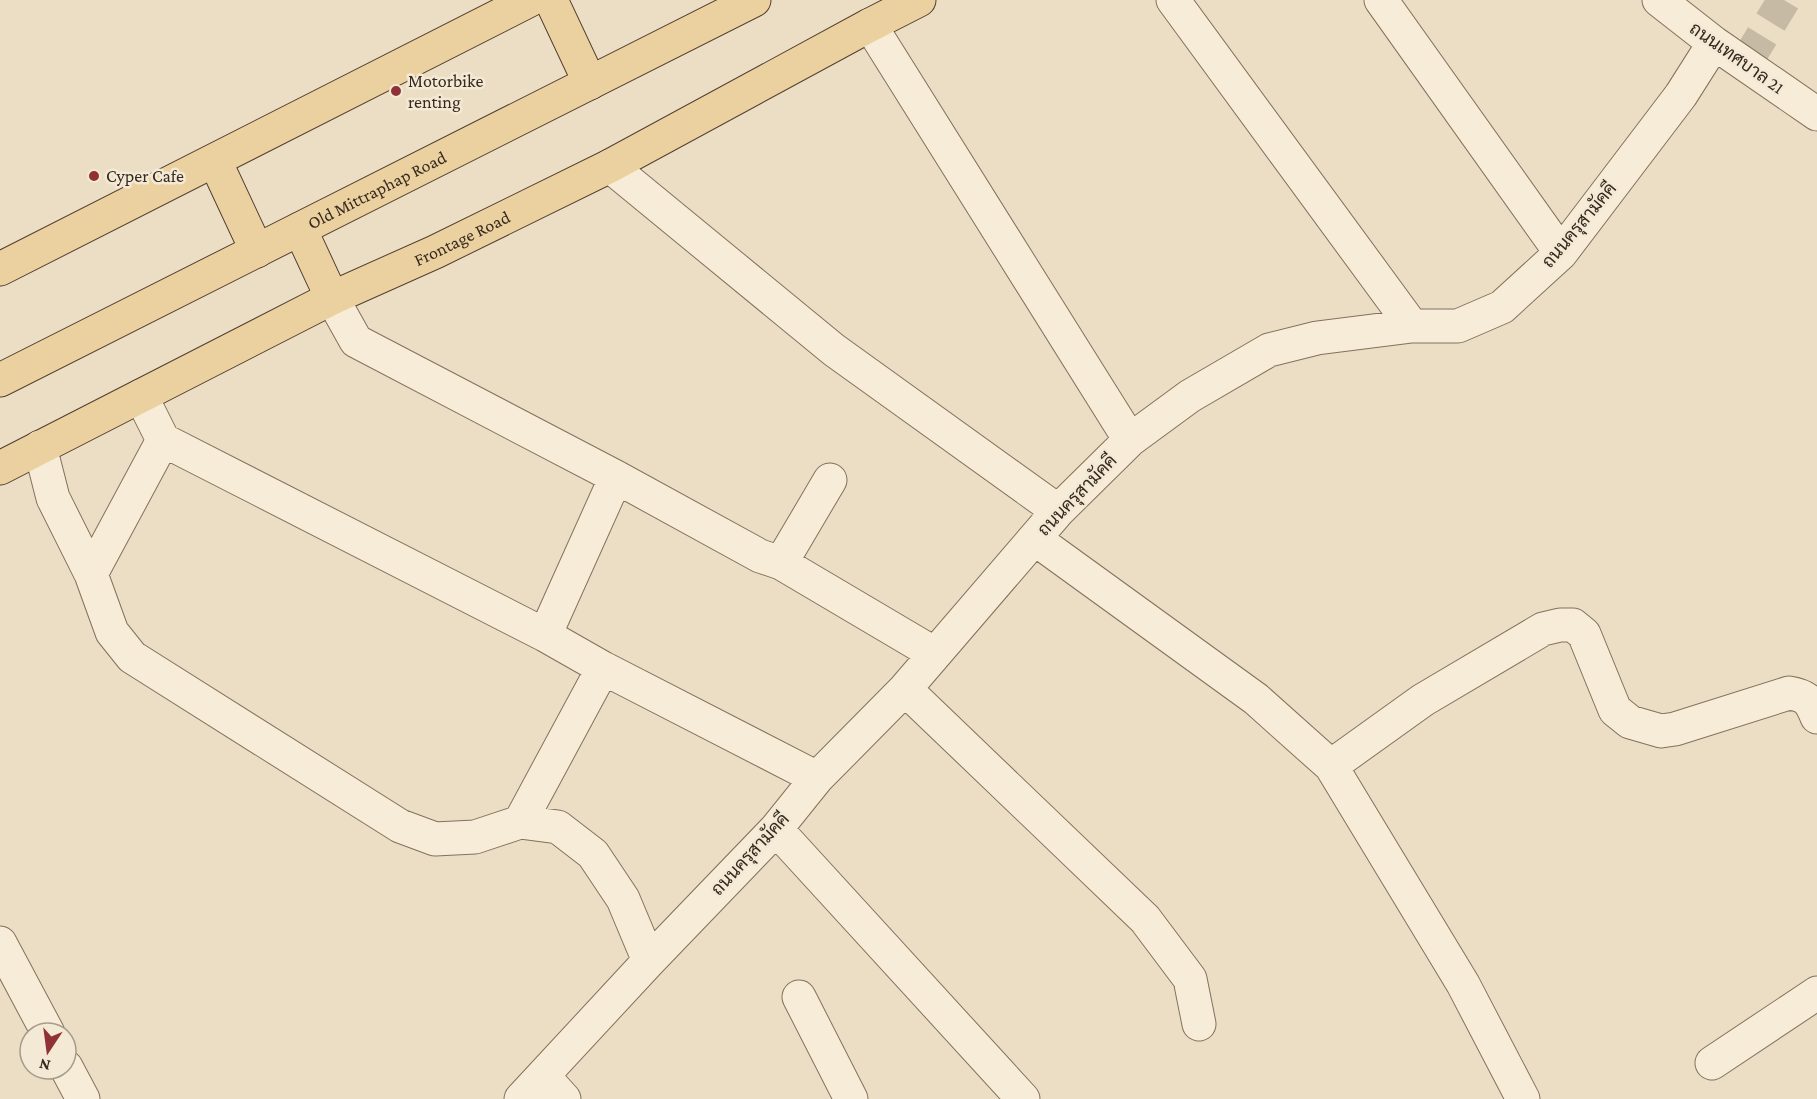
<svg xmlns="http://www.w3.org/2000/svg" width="1817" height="1099" viewBox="0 0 1817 1099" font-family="'Crimson Pro',Sarabun,serif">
  <rect width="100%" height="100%" fill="#ebdec5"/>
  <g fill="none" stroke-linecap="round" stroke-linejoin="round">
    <!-- minor-tunnel -->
    <path stroke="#c7baa4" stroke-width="33" stroke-dasharray="33 16" stroke-linecap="butt" d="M 1745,64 L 1784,0"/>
    <defs>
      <path id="minor" d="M 1173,0 L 1412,326
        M 1381,0 L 1561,253
        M 1659,0 L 1714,43 L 1817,114
        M 870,25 L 1130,440
        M 610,166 L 834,350 L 1058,511
        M 332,298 L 356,341 L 616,477 L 760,556 L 781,563 L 830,480
        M 141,396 L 163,440 L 545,635 L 603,668 L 817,778
        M 40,447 L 53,498 L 91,574 L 112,632 L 132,657 L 400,826 L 435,839 L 475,837 L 520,822 L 558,827 L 593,854 L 623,899 L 649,961
        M 1035,539 L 1256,699 L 1331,766 L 1463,984 L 1523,1099
        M 781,563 L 935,654
        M 91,574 L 163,440
        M 545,635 L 616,477
        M 905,689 L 1145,919 L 1190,979 L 1199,1024
        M 1331,766 L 1423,700 L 1543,629 L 1560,625 L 1573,625 L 1584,634 L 1615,710 L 1630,722 L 1661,731 L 1675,729 L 1789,693 C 1807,696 1810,700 1817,717
        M 520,822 L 603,668
        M 776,829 L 1023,1099
        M 0,943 L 48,1033
        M 799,997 L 851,1099
        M 1712,1063 L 1817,993
        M 66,1067 L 83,1099
        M 543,1076 L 564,1099
        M 521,1099 L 649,961 L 776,829 L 817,778 L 905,689 L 1058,511 L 1130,440 L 1190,396 L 1269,350 L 1317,338 L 1412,326 L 1458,326 L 1502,307 L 1561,253 L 1681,95 L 1714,43"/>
      <g id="major">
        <path d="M 551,0 L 590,83"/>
        <path d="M 215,161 L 257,251"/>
        <path d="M 300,229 L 332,298"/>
        <path d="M 0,269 L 530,0"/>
        <path id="s1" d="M 0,380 L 754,0"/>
        <path id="s2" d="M 0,468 L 332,298 L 435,252 L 610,166 L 870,25 L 919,0"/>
      </g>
    </defs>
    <!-- minor casing -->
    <use href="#minor" stroke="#85705c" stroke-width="35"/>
    <!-- major casing -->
    <use href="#major" stroke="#533f30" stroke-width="35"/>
    <!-- minor -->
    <use href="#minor" stroke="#f6ecd8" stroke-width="33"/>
    <!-- major -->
    <use href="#major" stroke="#ecd1a0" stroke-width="33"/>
  </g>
  <!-- markers -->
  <g fill="#903135" stroke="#f3e9d4" stroke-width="2">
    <circle cx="396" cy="91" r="6"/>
    <circle cx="94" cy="176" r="6"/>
  </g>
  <g text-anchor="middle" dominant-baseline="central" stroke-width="5" stroke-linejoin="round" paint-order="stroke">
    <!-- street labels -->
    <g font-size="18" fill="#36291f" stroke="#f3e9d4">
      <text transform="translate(1737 58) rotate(35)">ถนนเทศบาล 21</text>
      <text stroke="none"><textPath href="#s1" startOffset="422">Old Mittraphap Road</textPath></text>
      <text transform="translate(1579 225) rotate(-50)">ถนนครุสามัคคี</text>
      <text stroke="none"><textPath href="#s2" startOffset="516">Frontage Road</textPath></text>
      <text transform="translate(1077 495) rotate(-46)">ถนนครุสามัคคี</text>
      <text transform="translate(750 854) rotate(-47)">ถนนครุสามัคคี</text>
    </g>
    <!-- poi labels -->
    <g font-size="18" fill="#36291f" stroke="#f3e9d4" text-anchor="start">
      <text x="408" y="81">Motorbike<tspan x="408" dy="21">renting</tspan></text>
      <text x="106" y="176">Cyper Cafe</text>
    </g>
  </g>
  <!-- north arrow -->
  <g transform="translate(48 1051) rotate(193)"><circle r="28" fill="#f3e9d4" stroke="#a79c8c" stroke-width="1.5"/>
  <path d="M0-4.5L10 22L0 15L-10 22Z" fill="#903135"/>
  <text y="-9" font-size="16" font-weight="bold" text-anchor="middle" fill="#36291f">N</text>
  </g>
</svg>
